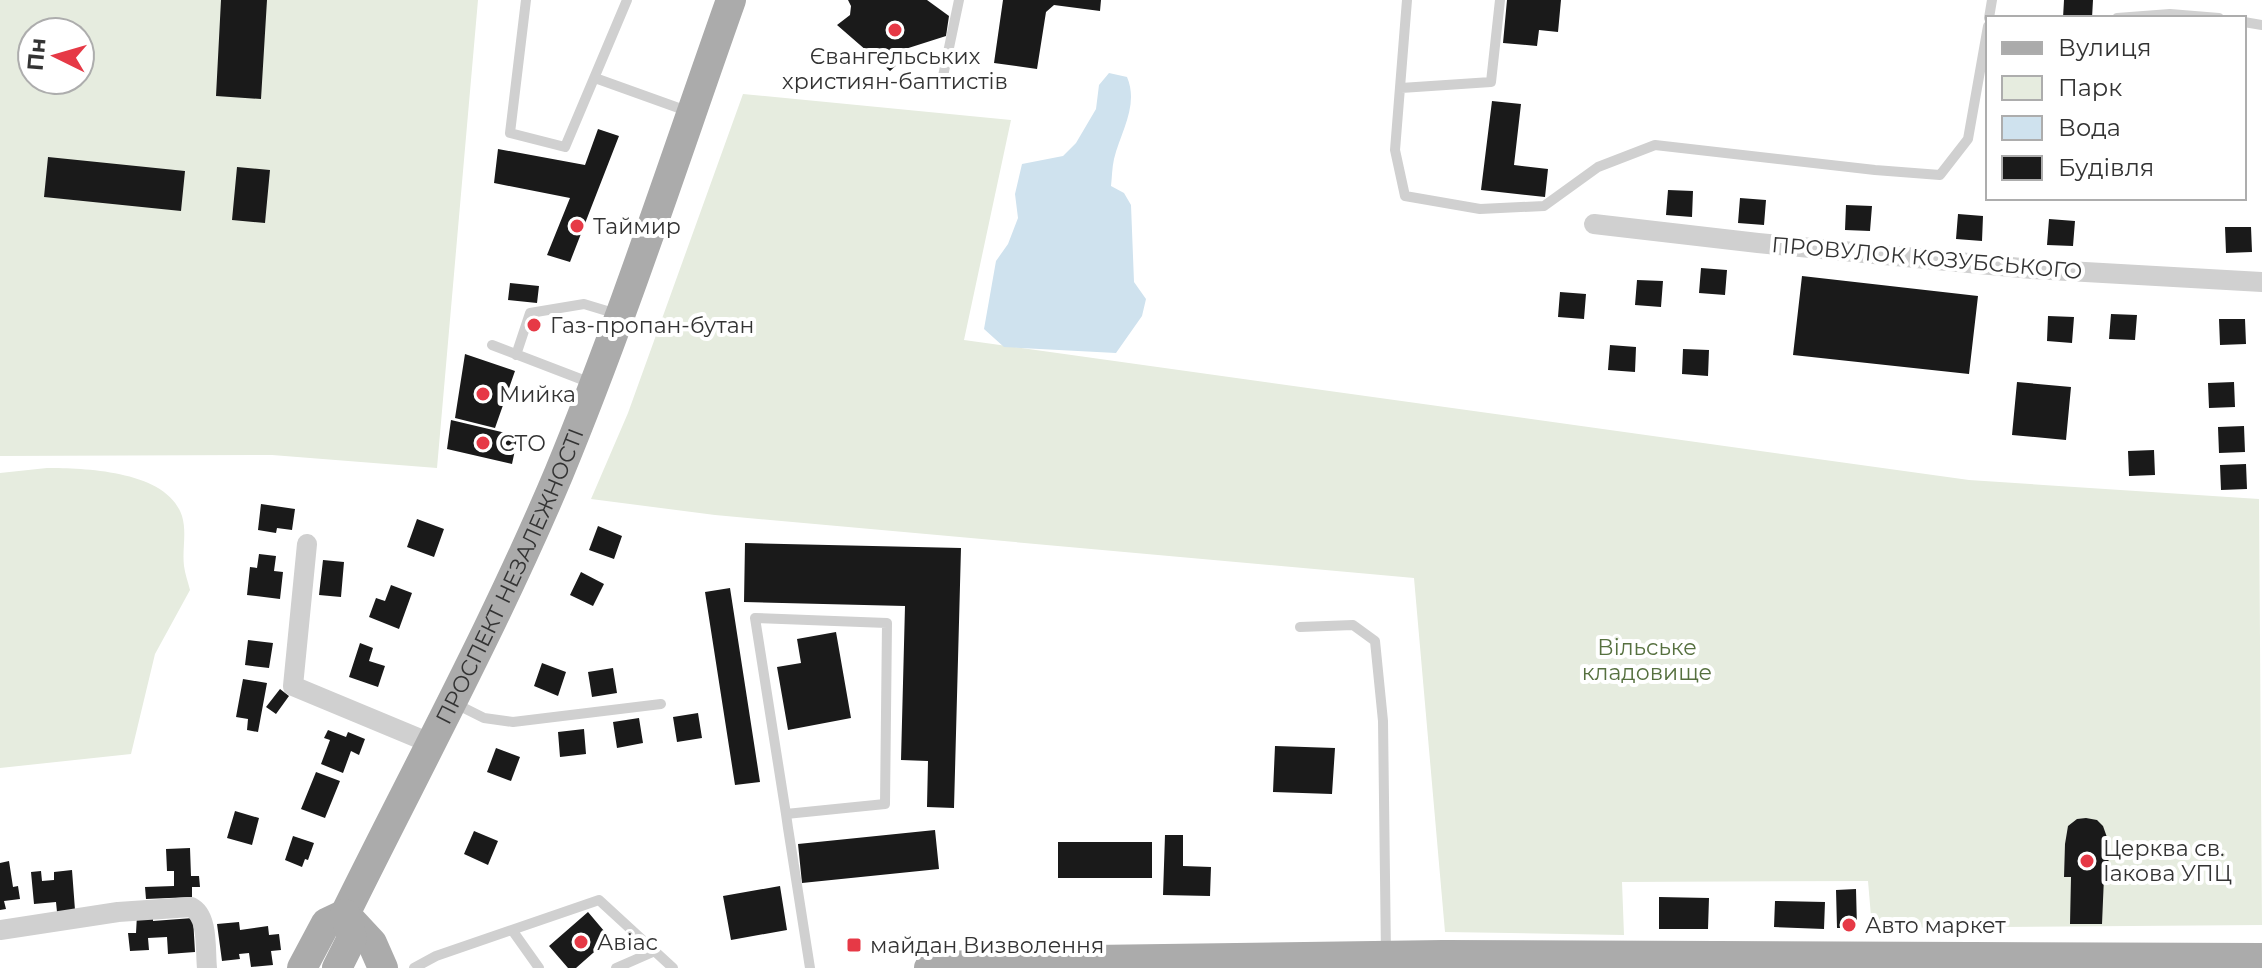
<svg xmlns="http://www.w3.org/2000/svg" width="2262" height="968" viewBox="0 0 2262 968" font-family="Montserrat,sans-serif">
  <rect width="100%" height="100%" fill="#fff"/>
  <!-- green -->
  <path fill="#e6ecdf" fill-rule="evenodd" d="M 0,0 L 478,0 L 437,468 L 272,455 L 0,456 ZM 32,32 L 80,32 L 80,80 L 32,80 Z
    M 743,94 L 1011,120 L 964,340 L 1969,480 L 2259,499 L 2262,925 L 1872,928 L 1868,881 L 1622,882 L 1624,935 L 1445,932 L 1414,578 L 715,515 L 591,499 L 628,413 Z
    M 47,468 C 86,468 168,471 182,516 C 187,533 182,549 184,566 C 185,574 188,582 190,590 L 155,654 L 131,754 L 0,768 L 0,473 Z"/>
  <!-- water -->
  <path fill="#cfe2ee" d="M 1109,73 L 1127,77 C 1139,105 1121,131 1114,159 C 1112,168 1112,177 1111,186 L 1124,193 L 1131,205 L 1134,282 L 1146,299 L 1142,316 L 1116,353 L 1004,347 L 984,329 L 996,261 L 1008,244 L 1018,218 L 1015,194 L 1022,164 L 1063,156 L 1076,143 L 1096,109 L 1099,85 Z"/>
  <!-- building -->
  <path fill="#1a1a1a" d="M 221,0 L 267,0 L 261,99 L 216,96 Z
    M 848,0 L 927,0 L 949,16 L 946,36 L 899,51 L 894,57 L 900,62 L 890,71 L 837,25 L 850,15 L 851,6 Z
    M 1003,0 L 1101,0 L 1100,11 L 1054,5 L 1046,12 L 1037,69 L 994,63 Z
    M 1507,0 L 1561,0 L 1558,32 L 1539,30 L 1537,46 L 1503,43 Z
    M 2064,0 L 2093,0 L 2092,18 L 2063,18 Z
    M 1492,101 L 1521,104 L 1514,165 L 1548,169 L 1545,197 L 1481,190 Z
    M 598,129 L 619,136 L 570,262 L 547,255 L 570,198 L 494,183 L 498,149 L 585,165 Z
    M 48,157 L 185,171 L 181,211 L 44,197 Z
    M 237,167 L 270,170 L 265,223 L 232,220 Z
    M 1668,190 L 1693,191 L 1692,217 L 1666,215 Z
    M 1740,198 L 1766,200 L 1764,225 L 1738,223 Z
    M 1846,205 L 1872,206 L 1870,231 L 1845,230 Z
    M 1958,214 L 1983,216 L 1982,241 L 1956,239 Z
    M 2049,219 L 2075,221 L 2073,246 L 2047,245 Z
    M 2225,227 L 2251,227 L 2252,252 L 2226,253 Z
    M 1701,268 L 1727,270 L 1725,295 L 1699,293 Z
    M 1802,276 L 1978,296 L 1969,374 L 1793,355 Z
    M 1637,280 L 1663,281 L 1661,307 L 1635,305 Z
    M 510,283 L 539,286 L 537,303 L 508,300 Z
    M 1560,292 L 1586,294 L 1584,319 L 1558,317 Z
    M 2111,314 L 2137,315 L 2135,340 L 2109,339 Z
    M 2048,316 L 2074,317 L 2072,343 L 2047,341 Z
    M 2219,319 L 2245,319 L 2246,344 L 2220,345 Z
    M 1610,345 L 1636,347 L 1635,372 L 1608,370 Z
    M 1683,349 L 1709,350 L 1708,376 L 1682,374 Z
    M 465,354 L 515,371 L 495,428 L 455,418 Z
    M 2017,382 L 2071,387 L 2066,440 L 2012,435 Z
    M 2234,382 L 2235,407 L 2209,408 L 2208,383 Z
    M 451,420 L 518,436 L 512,464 L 447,449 Z
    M 2244,426 L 2245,452 L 2219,453 L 2218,427 Z
    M 2154,450 L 2155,475 L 2129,476 L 2128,451 Z
    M 2246,464 L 2247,489 L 2221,490 L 2220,465 Z
    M 261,504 L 295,509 L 292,530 L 277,528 L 276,533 L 258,530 Z
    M 417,519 L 444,529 L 434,557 L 407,547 Z
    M 598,526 L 622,536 L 614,559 L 589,550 Z
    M 745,543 L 961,548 L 954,808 L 927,807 L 928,761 L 901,760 L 905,606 L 744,602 Z
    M 259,554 L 276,556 L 274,571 L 283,572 L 280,599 L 247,595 L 250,567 L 257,568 Z
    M 323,560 L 344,562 L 341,597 L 319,595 Z
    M 581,572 L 604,584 L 593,606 L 570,595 Z
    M 391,585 L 412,593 L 399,629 L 369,617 L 376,598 L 385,601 Z
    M 730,588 L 760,782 L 735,785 L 705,592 Z
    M 836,632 L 851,718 L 788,730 L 777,667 L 801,663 L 797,639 Z
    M 248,640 L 273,643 L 269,668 L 245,665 Z
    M 360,643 L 373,648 L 369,661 L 385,666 L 378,687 L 349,677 Z
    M 542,663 L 566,672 L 558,696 L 534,686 Z
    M 613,668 L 617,693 L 592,697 L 588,672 Z
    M 243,679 L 267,683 L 258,732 L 247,730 L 248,719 L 236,717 Z
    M 280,689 L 289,696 L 276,714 L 266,707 Z
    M 698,713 L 702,738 L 677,742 L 673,717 Z
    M 639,718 L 643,743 L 617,748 L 613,722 Z
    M 584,729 L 586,754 L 560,757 L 558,732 Z
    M 328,730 L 346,737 L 348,732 L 365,739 L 359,755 L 351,751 L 343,773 L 321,764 L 330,740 L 324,738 Z
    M 1275,746 L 1335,748 L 1332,794 L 1273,792 Z
    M 496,748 L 520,757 L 511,781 L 487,772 Z
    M 316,772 L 340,781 L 325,818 L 301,809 Z
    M 235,811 L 259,818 L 252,845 L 227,838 Z
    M 2086,818 L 2097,820 L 2103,826 L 2109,843 L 2108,877 L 2104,877 L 2102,924 L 2070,924 L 2071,877 L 2064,877 L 2065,844 L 2068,826 L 2077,819 Z
    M 935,830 L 939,869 L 802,883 L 798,844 Z
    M 474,831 L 498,841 L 488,865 L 464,854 Z
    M 1165,835 L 1183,835 L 1183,866 L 1211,867 L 1210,896 L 1163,895 Z
    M 293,836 L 314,843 L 308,860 L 305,859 L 302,867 L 285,860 Z
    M 1058,842 L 1152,842 L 1152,878 L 1058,878 Z
    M 190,848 L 191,876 L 199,876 L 200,887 L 192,887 L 192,897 L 146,899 L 145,887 L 174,886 L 174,871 L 167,871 L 166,849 Z
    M 9,861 L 13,887 L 18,886 L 20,899 L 4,901 L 6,909 L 0,910 L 0,863 Z
    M 72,870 L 75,910 L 57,912 L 56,902 L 34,904 L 31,872 L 41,871 L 42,881 L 54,880 L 54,872 Z
    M 780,886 L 787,930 L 731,940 L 723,896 Z
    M 1856,889 L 1857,928 L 1837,928 L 1836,890 Z
    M 1659,897 L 1709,898 L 1708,929 L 1659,929 Z
    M 1775,901 L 1825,902 L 1824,929 L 1774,927 Z
    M 588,912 L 610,938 L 576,968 L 568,968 L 549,946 Z
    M 153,914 L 153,921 L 193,918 L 195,952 L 168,954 L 167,937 L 148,938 L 149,950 L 130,951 L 128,933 L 136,933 L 137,915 Z
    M 239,922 L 240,930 L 268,926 L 269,935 L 279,934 L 281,950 L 271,951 L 273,965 L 251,967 L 249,953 L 239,954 L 240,959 L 222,961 L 217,924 Z"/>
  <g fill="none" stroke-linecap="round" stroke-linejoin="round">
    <!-- lane -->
    <path stroke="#d0d0d0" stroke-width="10" d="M 526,0 L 510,133 L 565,147 L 627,0
      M 1407,0 L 1395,150 L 1405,196 L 1480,209 L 1544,206 L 1598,167 L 1655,145 L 1875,170 L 1940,175 L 1968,139 L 1988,26
      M 1989,18 L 1992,0
      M 2117,18 L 2170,14 L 2219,18
      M 2244,22 L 2262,25
      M 595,78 L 687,111
      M 942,81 L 959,0
      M 1401,88 L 1491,82 L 1500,0
      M 492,345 L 591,383
      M 516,355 L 530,313 L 584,304 L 617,314
      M 1300,627 L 1353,625 L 1375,641 L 1383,721 L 1386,955
      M 456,704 L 484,718 L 513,722 L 661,704
      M 786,814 L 885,804 L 887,623 L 755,618 L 786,814 L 788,828 L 810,968
      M 512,930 L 539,968
      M 414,968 L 436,956 L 599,900 L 673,968
      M 616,968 L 655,951"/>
    <!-- street -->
    <path stroke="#d0d0d0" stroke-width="20" d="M 1594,224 L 1758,243 L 2032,269 L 2262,282
      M 307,544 L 293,686 L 430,743
      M 0,930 L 118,912 L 191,907 C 209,916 205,950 207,968"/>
    <!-- primary -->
    <g stroke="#ababab" stroke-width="30">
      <path id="s1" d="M 345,914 C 417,768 496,623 559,473 C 623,318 675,158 731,0"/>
      <path d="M 345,914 L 372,943 L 383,968"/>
      <path d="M 302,968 L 326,923 L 345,914"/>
      <path d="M 337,968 L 352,938 L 345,914"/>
      <path d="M 929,968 L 1020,961 L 1443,955 L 2262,958"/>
    </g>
  </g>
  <!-- markers -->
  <g fill="#e63946" stroke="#fff" stroke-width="3">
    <circle cx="895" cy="30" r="8"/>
    <circle cx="577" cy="226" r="8"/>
    <circle cx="534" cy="325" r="8"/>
    <circle cx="483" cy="394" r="8"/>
    <circle cx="483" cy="443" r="8"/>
    <circle cx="2087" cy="861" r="8"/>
    <circle cx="1849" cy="925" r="8"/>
    <circle cx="581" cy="942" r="8"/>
    <rect x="846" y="937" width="16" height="16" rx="4"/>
  </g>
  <g text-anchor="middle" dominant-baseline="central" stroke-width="8" stroke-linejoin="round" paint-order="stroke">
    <!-- poi labels -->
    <g font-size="22" fill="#333" stroke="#fff" text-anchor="start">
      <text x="895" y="56" text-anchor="middle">Євангельських<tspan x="895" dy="25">християн-баптистів</tspan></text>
      <text x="593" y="226">Таймир</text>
      <text x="550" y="325">Газ-пропан-бутан</text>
      <text x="499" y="394">Мийка</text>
      <text x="499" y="443">СТО</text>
      <text x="2103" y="848">Церква св.<tspan x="2103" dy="25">Іакова УПЦ</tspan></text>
      <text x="1865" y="925">Авто маркет</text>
      <text x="597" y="942">Авіас</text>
      <text x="870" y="945">майдан Визволення</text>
    </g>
    <!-- street labels -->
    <g font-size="22" fill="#333" stroke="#fff">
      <text transform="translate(1927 258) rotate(5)">ПРОВУЛОК КОЗУБСЬКОГО</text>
      <text stroke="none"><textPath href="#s1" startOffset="376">ПРОСПЕКТ НЕЗАЛЕЖНОСТІ</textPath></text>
    </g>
    <!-- park labels -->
    <g font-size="22" fill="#56703f" stroke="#fff">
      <text x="1647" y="647">Вільське<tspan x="1647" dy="25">кладовище</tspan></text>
    </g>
  </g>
  <!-- legend -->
  <rect x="1986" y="16" width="260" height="184" fill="#ffffff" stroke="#adadad" stroke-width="2"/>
  <rect x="2002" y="42" width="40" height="12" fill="#ababab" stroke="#adadad" stroke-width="2"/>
  <text x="2058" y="56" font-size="24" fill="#333333">Вулиця</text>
  <rect x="2002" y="76" width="40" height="24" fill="#e6ecdf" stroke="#adadad" stroke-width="2"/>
  <text x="2058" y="96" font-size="24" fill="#333333">Парк</text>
  <rect x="2002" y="116" width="40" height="24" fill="#cfe2ee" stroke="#adadad" stroke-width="2"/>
  <text x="2058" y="136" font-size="24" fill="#333333">Вода</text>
  <rect x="2002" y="156" width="40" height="24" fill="#1a1a1a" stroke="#adadad" stroke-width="2"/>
  <text x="2058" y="176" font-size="24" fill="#333333">Будівля</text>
  <!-- north arrow -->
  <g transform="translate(56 56) rotate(275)"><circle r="38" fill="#ffffff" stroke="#adadad" stroke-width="2"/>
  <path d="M0-6L14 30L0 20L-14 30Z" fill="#e63946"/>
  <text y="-12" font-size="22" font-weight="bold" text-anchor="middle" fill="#333333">Пн</text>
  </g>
</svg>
